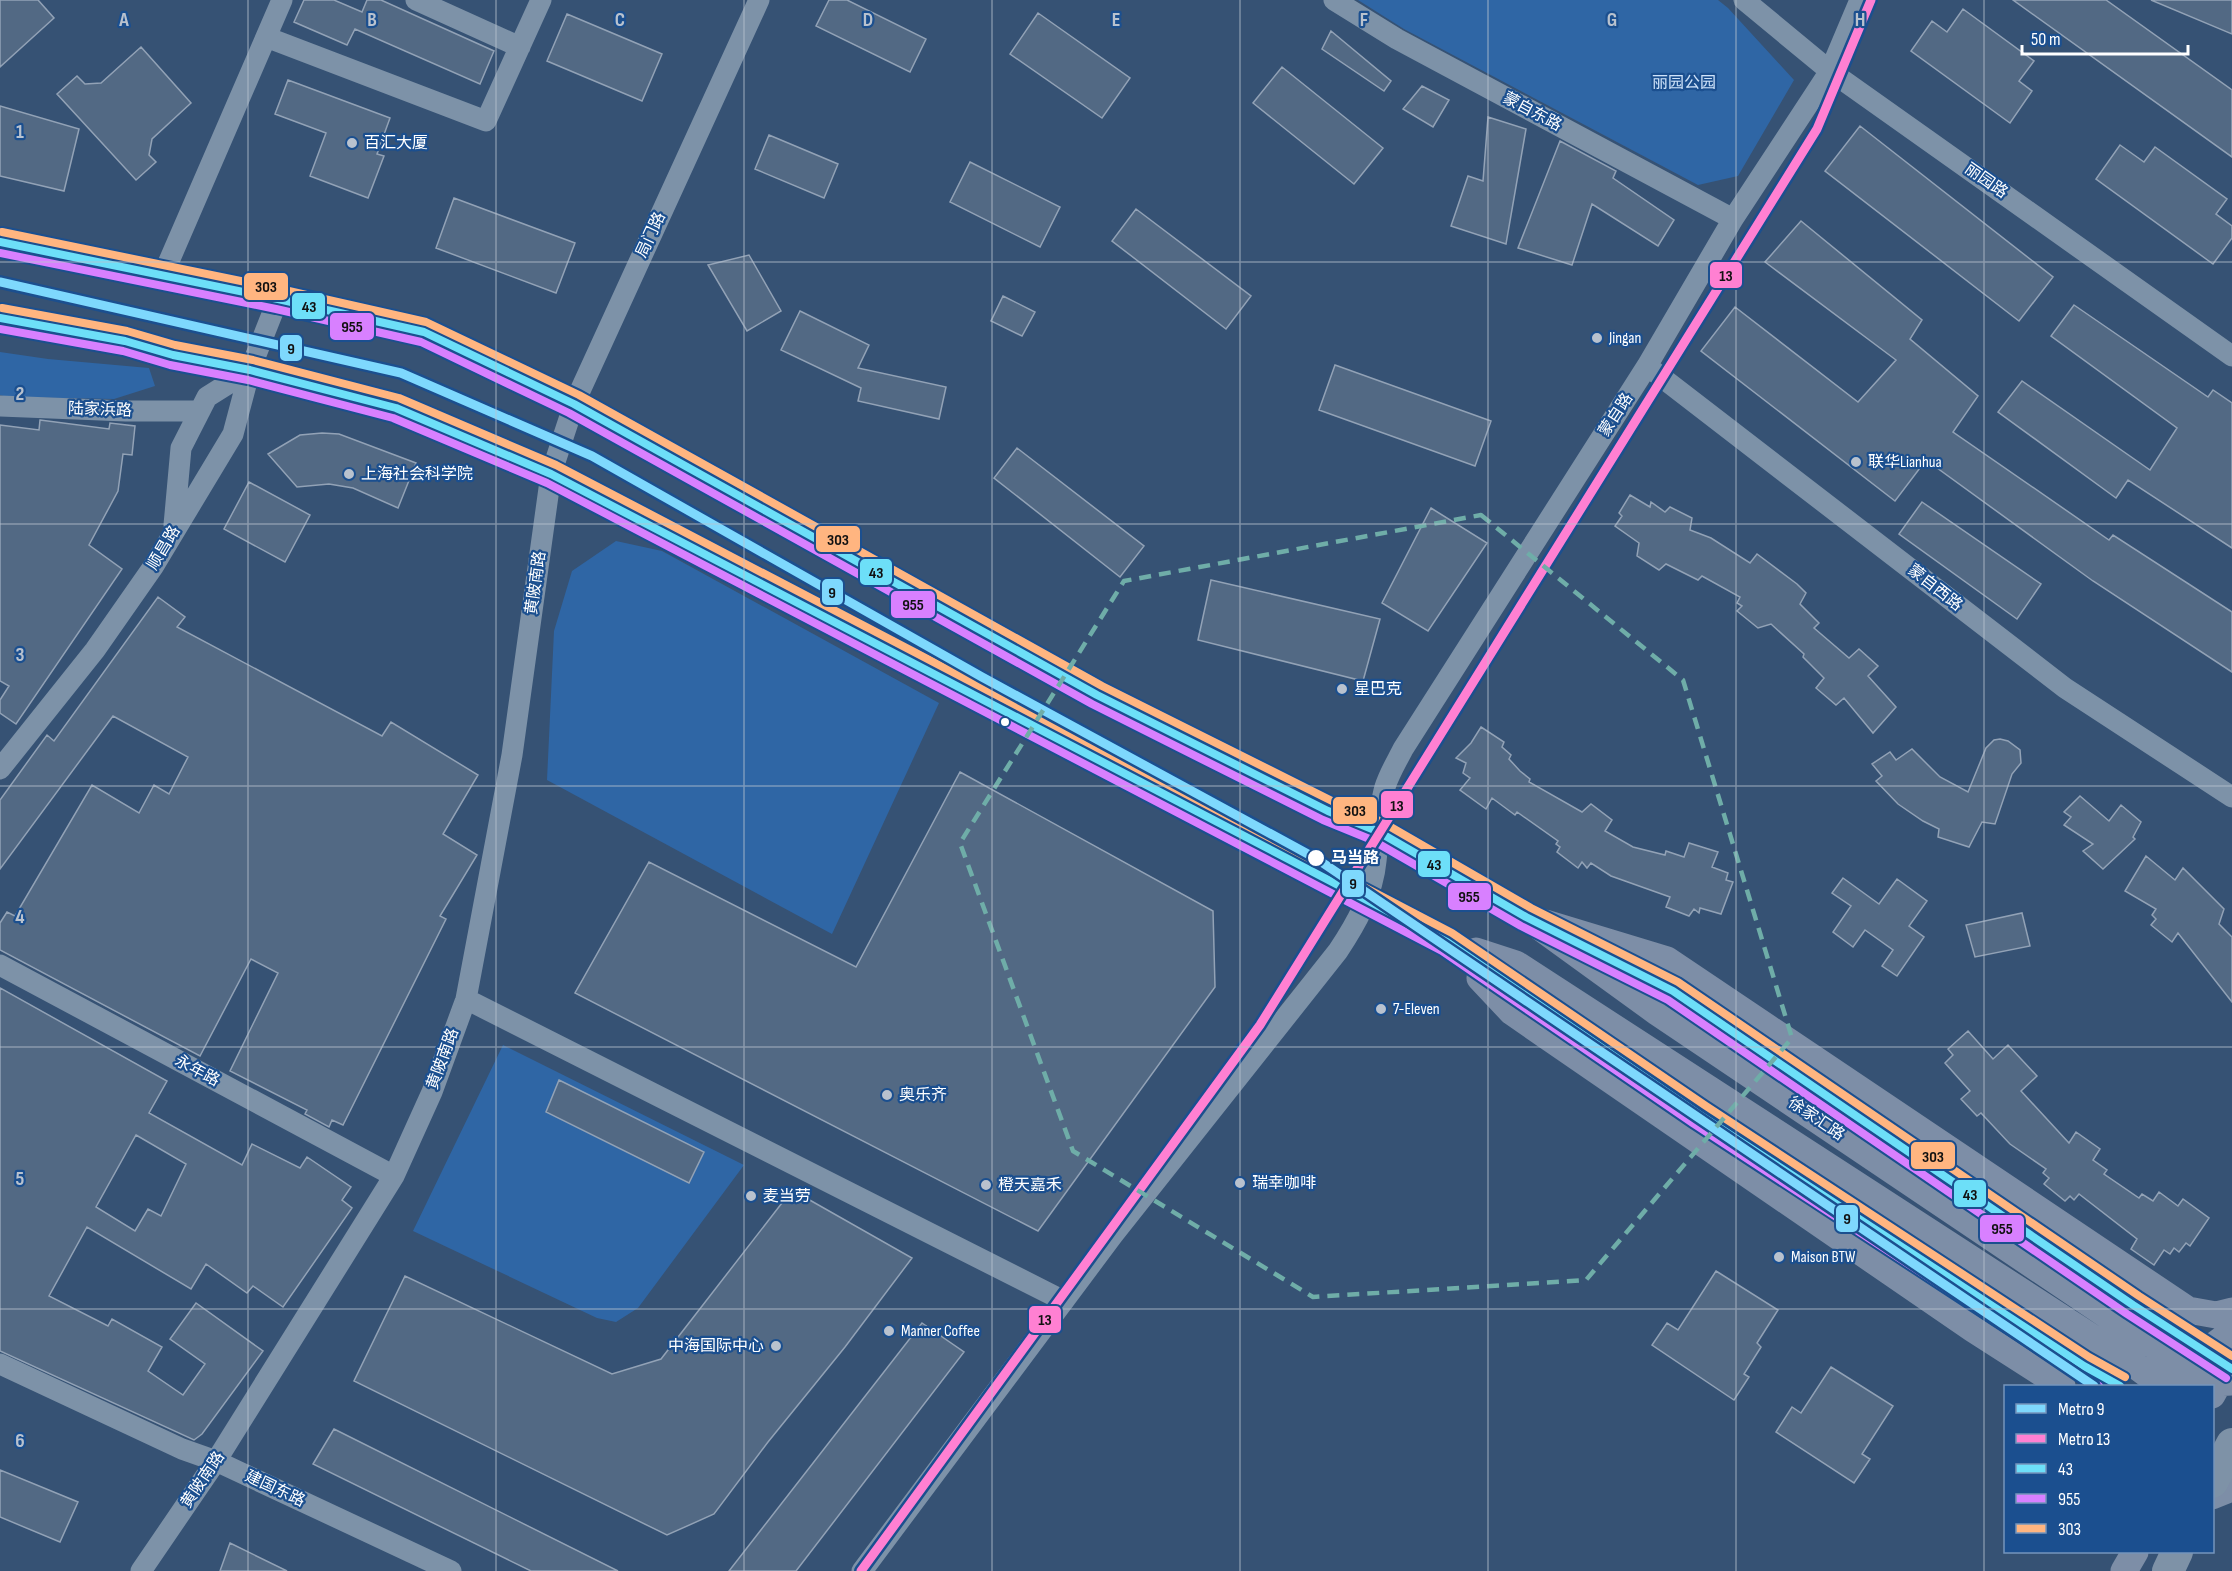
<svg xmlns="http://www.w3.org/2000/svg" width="2232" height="1571" viewBox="0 0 2232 1571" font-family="'Sofia Sans Condensed','Noto Sans SC',sans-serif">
  <rect width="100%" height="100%" fill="#365274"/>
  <!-- green -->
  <path fill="#2f66a5" d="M 1358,0 L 1718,0 L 1728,8 L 1794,80 L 1738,176 L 1698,185 L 1404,29 Z
    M 0,352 L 48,359 L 149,368 L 155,386 L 114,399 L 7,397 L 0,395 Z
    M 616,541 L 662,551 L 939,703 L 832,934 L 547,780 L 554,631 L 572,571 Z
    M 503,1045 L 744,1165 L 638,1308 L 616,1322 L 597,1318 L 413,1231 Z"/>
  <!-- building -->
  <path fill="#526984" stroke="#92a2b6" stroke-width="1.5" fill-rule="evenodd" d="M 0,0 L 38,0 L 54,18 L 0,67 Z
    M 304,0 L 334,0 L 362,12 L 367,0 L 381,0 L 494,51 L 480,84 L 355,29 L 347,45 L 294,22 Z
    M 829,0 L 847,0 L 926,39 L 910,72 L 816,26 Z
    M 2013,0 L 2106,0 L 2232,90 L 2232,157 Z
    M 2152,0 L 2232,0 L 2232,34 L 2151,0 Z
    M 1963,9 L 2034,61 L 2019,81 L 2032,91 L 2010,123 L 1911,51 L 1932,21 L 1947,32 Z
    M 1038,13 L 1130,78 L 1102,118 L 1010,54 Z
    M 567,14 L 662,54 L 642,101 L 547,61 Z
    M 1331,31 L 1391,81 L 1384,91 L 1322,49 Z
    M 141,47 L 191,103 L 152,139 L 149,155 L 156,162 L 136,180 L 57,94 L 77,76 L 85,84 L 101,83 Z
    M 1282,67 L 1383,148 L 1354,184 L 1253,103 Z
    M 288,80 L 390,118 L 377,154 L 384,156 L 368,198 L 310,176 L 326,133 L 275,114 Z
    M 1422,86 L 1449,100 L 1433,127 L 1403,109 Z
    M 0,106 L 79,129 L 64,191 L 0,176 Z
    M 1488,117 L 1526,129 L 1506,244 L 1451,226 L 1468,176 L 1483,181 Z
    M 1860,126 L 2053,277 L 2019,321 L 1825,171 Z
    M 769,135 L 838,164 L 824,198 L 755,169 Z
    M 1560,141 L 1616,171 L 1613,178 L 1674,220 L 1658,246 L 1592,204 L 1572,265 L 1518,248 Z
    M 2120,145 L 2144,162 L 2155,147 L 2227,199 L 2216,214 L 2232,226 L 2232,238 L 2213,264 L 2096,179 Z
    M 970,162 L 1060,207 L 1040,247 L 950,202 Z
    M 454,198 L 575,243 L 556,293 L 436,248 Z
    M 1136,209 L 1251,296 L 1226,329 L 1112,241 Z
    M 1801,221 L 1922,320 L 1910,339 L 1978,396 L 1953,432 L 2109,540 L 2113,535 L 2232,612 L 2232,672 L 2093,581 L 1926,460 L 1895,501 L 1701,351 L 1735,307 L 1858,402 L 1896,360 L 1765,262 Z
    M 749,255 L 781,311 L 747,331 L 708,265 Z
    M 1003,296 L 1035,312 L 1022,336 L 991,321 Z
    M 2074,305 L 2208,397 L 2213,390 L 2232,403 L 2232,548 L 2128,480 L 2116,498 L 1998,412 L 2022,381 L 2150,470 L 2177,428 L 2051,336 Z
    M 800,311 L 869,345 L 858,368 L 946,387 L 939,419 L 858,401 L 861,388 L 781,350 Z
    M 1335,365 L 1491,421 L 1475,466 L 1319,410 Z
    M 40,420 L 109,429 L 110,423 L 135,426 L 132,455 L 123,454 L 118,491 L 89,545 L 122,569 L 16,724 L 0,713 L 0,700 L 9,686 L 0,681 L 0,425 L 39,430 Z
    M 322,433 L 339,434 L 416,463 L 398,508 L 353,488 L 329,484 L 297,487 L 268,454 L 300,435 Z
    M 1017,448 L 1144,546 L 1120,577 L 994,478 Z
    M 249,482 L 310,515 L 285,562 L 224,529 Z
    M 1630,495 L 1650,507 L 1651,502 L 1665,512 L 1670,507 L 1692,518 L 1690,530 L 1711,538 L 1750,563 L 1757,554 L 1797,584 L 1806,593 L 1800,604 L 1819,623 L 1814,628 L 1849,658 L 1859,649 L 1878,666 L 1868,676 L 1896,707 L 1873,733 L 1844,698 L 1836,705 L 1816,688 L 1824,678 L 1803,657 L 1804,654 L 1771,624 L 1758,628 L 1737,611 L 1742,606 L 1737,603 L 1740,597 L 1702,576 L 1698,580 L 1666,564 L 1659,570 L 1637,556 L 1639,543 L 1615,526 L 1622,516 L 1619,513 Z
    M 1922,502 L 2041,584 L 2017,619 L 1899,534 Z
    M 1431,508 L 1487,543 L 1428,631 L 1382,603 Z
    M 1211,580 L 1380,619 L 1363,681 L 1198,640 Z
    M 158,597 L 185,617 L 177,627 L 382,736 L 391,722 L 478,775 L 443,834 L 477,855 L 440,916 L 446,919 L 343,1125 L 332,1120 L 329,1127 L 305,1114 L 307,1110 L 230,1071 L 278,973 L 251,959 L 200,1056 L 0,950 L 0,923 L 7,912 L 15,916 L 92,785 L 139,813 L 154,785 L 169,794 L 188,757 L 113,716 L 0,869 L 0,800 L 47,735 L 54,741 Z
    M 1481,727 L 1504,742 L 1502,747 L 1511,755 L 1509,759 L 1520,771 L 1530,779 L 1529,782 L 1582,812 L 1591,804 L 1612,820 L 1605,831 L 1633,847 L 1665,855 L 1666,851 L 1684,857 L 1689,843 L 1718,852 L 1712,867 L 1728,873 L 1726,880 L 1733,882 L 1721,914 L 1700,908 L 1699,913 L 1694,909 L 1689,916 L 1666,907 L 1670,897 L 1611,876 L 1591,863 L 1587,868 L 1582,862 L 1578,868 L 1557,852 L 1560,847 L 1556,844 L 1558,841 L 1517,812 L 1515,815 L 1492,798 L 1486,809 L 1460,790 L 1470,778 L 1463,773 L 1466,763 L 1456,758 L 1471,743 Z
    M 2000,739 L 2008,741 L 2020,750 L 2021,763 L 2012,774 L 1995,824 L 1982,822 L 1969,847 L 1938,837 L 1939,829 L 1923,821 L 1898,804 L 1876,781 L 1882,776 L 1872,764 L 1890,752 L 1896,760 L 1912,749 L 1940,777 L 1968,792 L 1986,748 L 1994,740 Z
    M 960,772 L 1213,911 L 1215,987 L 1038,1231 L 575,993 L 649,862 L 856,967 Z
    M 2080,796 L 2109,821 L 2121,805 L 2141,822 L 2133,837 L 2135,839 L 2103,869 L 2083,851 L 2093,844 L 2064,825 L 2071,817 L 2064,812 Z
    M 2146,856 L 2175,880 L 2183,868 L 2224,909 L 2219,924 L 2232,937 L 2232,1002 L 2178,933 L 2172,942 L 2151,925 L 2156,919 L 2152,915 L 2156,909 L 2125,891 Z
    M 1843,878 L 1879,904 L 1897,879 L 1927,901 L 1909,926 L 1924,937 L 1897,976 L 1882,966 L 1893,950 L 1865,930 L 1853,947 L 1833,932 L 1851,906 L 1832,893 Z
    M 2022,913 L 2030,946 L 1975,957 L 1966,925 Z
    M 0,988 L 167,1081 L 149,1113 L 242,1165 L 252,1144 L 300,1168 L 307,1157 L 351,1187 L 342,1200 L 352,1208 L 283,1307 L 253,1286 L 247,1293 L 206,1264 L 191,1289 L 87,1227 L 49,1296 L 108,1326 L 112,1319 L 162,1347 L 148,1371 L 183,1395 L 205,1364 L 170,1339 L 196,1303 L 263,1351 L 202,1434 L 194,1440 L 0,1351 ZM 136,1135 L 186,1164 L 161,1216 L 148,1209 L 135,1231 L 96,1207 Z
    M 1968,1031 L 1993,1059 L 2008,1045 L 2037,1076 L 2021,1091 L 2069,1143 L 2076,1132 L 2100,1149 L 2093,1160 L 2107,1170 L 2104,1174 L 2139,1198 L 2142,1194 L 2153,1201 L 2159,1192 L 2178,1206 L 2183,1199 L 2209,1218 L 2190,1246 L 2186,1243 L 2179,1252 L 2174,1248 L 2170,1254 L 2164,1250 L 2154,1265 L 2131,1249 L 2137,1239 L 2079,1194 L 2074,1200 L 2070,1196 L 2065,1201 L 2044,1184 L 2049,1178 L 2043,1173 L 2046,1169 L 2010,1144 L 1981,1113 L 1977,1116 L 1961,1099 L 1970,1091 L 1945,1063 L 1953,1055 L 1948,1049 Z
    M 559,1080 L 704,1152 L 689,1183 L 546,1112 Z
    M 792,1190 L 912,1258 L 845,1347 L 768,1442 L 714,1514 L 667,1535 L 354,1381 L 405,1276 L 612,1374 L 661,1359 Z
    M 1716,1271 L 1778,1310 L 1757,1343 L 1761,1347 L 1744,1374 L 1749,1377 L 1734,1400 L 1652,1345 L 1667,1323 L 1678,1330 Z
    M 922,1323 L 964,1352 L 796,1571 L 729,1571 Z
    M 1831,1367 L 1893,1406 L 1862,1454 L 1870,1459 L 1854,1483 L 1776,1432 L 1792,1407 L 1801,1413 Z
    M 334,1429 L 618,1571 L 531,1571 L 313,1464 Z
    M 0,1470 L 78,1502 L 60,1542 L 0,1517 Z
    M 230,1543 L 287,1571 L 220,1571 Z"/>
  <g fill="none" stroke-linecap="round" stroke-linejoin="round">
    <!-- major-tunnel -->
    <path stroke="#546c89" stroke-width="27" stroke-dasharray="27 14" stroke-linecap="butt" d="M 2133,1305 L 2223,1364
      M 2084,1366 L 2120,1386"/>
    <!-- minor -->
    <path stroke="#7d92a8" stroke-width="21" d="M 416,0 L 520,47
      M 1334,0 L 1397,39 L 1733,219
      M 1744,0 L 1830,71 L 2232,356
      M 266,37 L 486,121 L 541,0
      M 163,275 L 282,0
      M 1647,366 L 2065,688 L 2232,797
      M 0,406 L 126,411 L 200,411
      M 174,525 L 181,448 L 207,397 L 250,370
      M 0,769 L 95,650 L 153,567 L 233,434 L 250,370 L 278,299
      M 0,965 L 394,1176
      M 466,999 L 1064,1301
      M 0,1364 L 182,1449 L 216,1461 L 451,1571
      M 141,1571 L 216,1461 L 394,1176 L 432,1092 L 466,999 L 512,755 L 551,474 L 574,404 L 759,0
      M 862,1571 L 1113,1235 L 1338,951 C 1356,924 1373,894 1376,861 C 1379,836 1378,811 1385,787 C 1389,774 1397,761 1403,749 L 1647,366 L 1733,219 L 1830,71 L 1860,0"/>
    <!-- major -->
    <path stroke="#7d8ea7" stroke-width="27" d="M 0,242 L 278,299 L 424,332 L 574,404 L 924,597 L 1097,695 L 1328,811 L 1377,831 L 1526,917 L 1657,1012 L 2147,1342 L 2169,1353 L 2194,1360 L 2232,1332
      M 0,318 L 125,341 L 173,355 L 250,370 L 396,408 L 551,474 L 1447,942 L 1700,1115 L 2084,1366
      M 1545,923 L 1667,960 L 2188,1310 L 2216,1315 L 2232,1311
      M 1476,951 L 1516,964 L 2136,1366 L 2163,1386
      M 1599,954 L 1673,991 L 2133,1305
      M 1480,978 L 1512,1012 L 1973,1329 L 2062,1386
      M 2146,1370 C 2179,1383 2197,1385 2232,1382
      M 2212,1395 L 2232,1359
      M 2212,1496 L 2232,1488
      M 2124,1571 L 2135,1552"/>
    <!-- highway -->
    <path stroke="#7e92a7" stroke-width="32" d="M 2212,1482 L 2232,1444
      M 2168,1571 L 2177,1552"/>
    <defs>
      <path id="bus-1" d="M 0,242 L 278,299 L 424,332 L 574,404 L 1097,695 L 1328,811 L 1377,831 L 1526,917 L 1673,991 L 2133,1305 L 2232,1369
        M 0,318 L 125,341 L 173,355 L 250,370 L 396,408 L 551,474 L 1447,942 L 1700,1115 L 2084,1366 L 2120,1386"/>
      <path id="bus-2" d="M 0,253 L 276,309 L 421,342 L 569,413 L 1092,704 L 1323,820 L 1372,840 L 1521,926 L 1668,1000 L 2127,1314 L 2226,1378
        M 0,329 L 123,351 L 170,365 L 248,380 L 393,418 L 547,483 L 1442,951 L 1694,1124 L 2078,1375 L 2099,1386"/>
      <path id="bus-3" d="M 2,232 L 280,289 L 426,322 L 579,395 L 1102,686 L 1332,801 L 1382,822 L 1531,908 L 1678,982 L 2139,1296 L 2232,1356
        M 2,308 L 127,331 L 175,345 L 253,360 L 399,398 L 556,465 L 1452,933 L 1706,1106 L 2089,1357 L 2125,1377"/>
    </defs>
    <!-- bus-1 casing -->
    <use href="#bus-1" stroke="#1b4f8f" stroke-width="12"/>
    <!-- bus-2 casing -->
    <use href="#bus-2" stroke="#1b4f8f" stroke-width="12"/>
    <!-- bus-3 casing -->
    <use href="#bus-3" stroke="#1b4f8f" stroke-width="12"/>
    <!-- bus-1 -->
    <use href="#bus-1" stroke="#6ddff8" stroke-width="8"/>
    <!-- bus-2 -->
    <use href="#bus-2" stroke="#d880ff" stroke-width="8"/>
    <!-- bus-3 -->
    <use href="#bus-3" stroke="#ffb580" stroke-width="8"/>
    <defs>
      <path id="metro-1" d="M 0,282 L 401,373 L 592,456 L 982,677 L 1317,859 L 2094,1386"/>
      <path id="metro-2" d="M 861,1571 L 1260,1025 L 1817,129 L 1871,0"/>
    </defs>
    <!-- metro-1 casing -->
    <use href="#metro-1" stroke="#1b4f8f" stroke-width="14"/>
    <!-- metro-2 casing -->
    <use href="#metro-2" stroke="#1b4f8f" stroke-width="14"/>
    <!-- metro-1 -->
    <use href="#metro-1" stroke="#7ed8fd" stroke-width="9"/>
    <!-- metro-2 -->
    <use href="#metro-2" stroke="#ff80d2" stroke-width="9"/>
  </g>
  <!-- marked area -->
  <path fill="none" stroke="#6fada8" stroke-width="4.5" stroke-dasharray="12 8" stroke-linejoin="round" d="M 1481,515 L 1683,680 L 1792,1038 L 1586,1280 L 1313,1297 L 1073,1151 L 960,843 L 1124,581 Z"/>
  <!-- grid -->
  <path fill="none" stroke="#b9c2ce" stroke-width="1.5" stroke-opacity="0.55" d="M 248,0 L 248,1571M 496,0 L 496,1571M 744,0 L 744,1571M 992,0 L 992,1571M 1240,0 L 1240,1571M 1488,0 L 1488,1571M 1736,0 L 1736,1571M 1984,0 L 1984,1571M 0,262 L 2232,262M 0,524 L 2232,524M 0,786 L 2232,786M 0,1047 L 2232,1047M 0,1309 L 2232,1309"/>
  <!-- markers -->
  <g fill="#b9c2ce" stroke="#1b4f8f" stroke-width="2">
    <circle cx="352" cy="143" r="6"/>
    <circle cx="1597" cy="338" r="6"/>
    <circle cx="1856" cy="462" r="6"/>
    <circle cx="349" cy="474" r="6"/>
    <circle cx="1342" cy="689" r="6"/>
    <circle cx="1381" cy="1009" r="6"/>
    <circle cx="887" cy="1095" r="6"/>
    <circle cx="1240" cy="1183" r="6"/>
    <circle cx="986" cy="1185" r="6"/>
    <circle cx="751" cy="1196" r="6"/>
    <circle cx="1779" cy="1257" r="6"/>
    <circle cx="889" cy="1331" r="6"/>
    <circle cx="776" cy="1346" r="6"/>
  </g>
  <g fill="#fff" stroke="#1b4f8f" stroke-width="2">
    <circle cx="1005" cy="722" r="5"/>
    <circle cx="1316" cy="858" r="9"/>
  </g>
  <g text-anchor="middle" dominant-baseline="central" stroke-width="4.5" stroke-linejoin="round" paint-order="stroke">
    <!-- park labels -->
    <g font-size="16" fill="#cfe3fa" stroke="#1b4f8f">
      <text x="1684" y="83">丽园公园</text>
    </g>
    <!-- street labels -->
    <g font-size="16" fill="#fff" stroke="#1b4f8f">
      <text transform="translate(1532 112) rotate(28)">蒙自东路</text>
      <text transform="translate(1986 181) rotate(35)">丽园路</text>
      <text transform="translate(651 235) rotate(-65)">局门路</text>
      <text transform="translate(100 410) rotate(2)">陆家浜路</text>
      <text transform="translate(1616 415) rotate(-57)">蒙自路</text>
      <text transform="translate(164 548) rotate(-59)">顺昌路</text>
      <text transform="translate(536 583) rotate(-82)">黄陂南路</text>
      <text transform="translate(1935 588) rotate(38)">蒙自西路</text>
      <text transform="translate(443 1059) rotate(-70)">黄陂南路</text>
      <text transform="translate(197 1071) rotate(28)">永年路</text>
      <text transform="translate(1816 1119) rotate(34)">徐家汇路</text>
      <text transform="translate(203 1480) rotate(-56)">黄陂南路</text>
      <text transform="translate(275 1489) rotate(25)">建国东路</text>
    </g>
    <!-- poi labels -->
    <g font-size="16" fill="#fff" stroke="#1b4f8f" text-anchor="start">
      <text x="364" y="143">百汇大厦</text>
      <text x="1609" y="338">Jingan</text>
      <text x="1868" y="462">联华Lianhua</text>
      <text x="361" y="474">上海社会科学院</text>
      <text x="1354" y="689">星巴克</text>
      <text x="1393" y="1009">7-Eleven</text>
      <text x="899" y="1095">奥乐齐</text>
      <text x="1252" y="1183">瑞幸咖啡</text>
      <text x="998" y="1185">橙天嘉禾</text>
      <text x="763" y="1196">麦当劳</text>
      <text x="1791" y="1257">Maison BTW</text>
      <text x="901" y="1331">Manner Coffee</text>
      <text x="764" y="1346" text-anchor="end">中海国际中心</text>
    </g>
    <!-- stop labels -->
    <g font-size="16" font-weight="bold" fill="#fff" stroke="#1b4f8f" text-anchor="start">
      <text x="1331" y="858">马当路</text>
    </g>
  </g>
  <g font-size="20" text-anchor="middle" font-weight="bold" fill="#b9c2ce" stroke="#1b4f8f" stroke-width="4.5" stroke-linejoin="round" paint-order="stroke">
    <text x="124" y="26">A</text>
    <text x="372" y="26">B</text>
    <text x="620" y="26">C</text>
    <text x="868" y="26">D</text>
    <text x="1116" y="26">E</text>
    <text x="1364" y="26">F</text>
    <text x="1612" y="26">G</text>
    <text x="1860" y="26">H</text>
    <text x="20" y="138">1</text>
    <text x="20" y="400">2</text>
    <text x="20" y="661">3</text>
    <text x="20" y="923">4</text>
    <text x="20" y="1185">5</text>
    <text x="20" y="1447">6</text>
  </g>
  <g stroke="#1b4f8f" stroke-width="2">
    <rect x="1709" y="261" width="34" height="28" rx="6" fill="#ff80d2"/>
    <rect x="243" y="272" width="46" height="29" rx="6" fill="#ffb580"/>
    <rect x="291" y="292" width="35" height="28" rx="6" fill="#6ddff8"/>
    <rect x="329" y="312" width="46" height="29" rx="6" fill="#d880ff"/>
    <rect x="279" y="334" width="24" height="28" rx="6" fill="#7ed8fd"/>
    <rect x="815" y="525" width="46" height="28" rx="6" fill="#ffb580"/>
    <rect x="859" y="558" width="34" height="28" rx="6" fill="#6ddff8"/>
    <rect x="821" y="578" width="23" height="28" rx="6" fill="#7ed8fd"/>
    <rect x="890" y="590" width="46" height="29" rx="6" fill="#d880ff"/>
    <rect x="1380" y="790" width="34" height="29" rx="6" fill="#ff80d2"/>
    <rect x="1332" y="796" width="46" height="29" rx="6" fill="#ffb580"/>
    <rect x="1417" y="850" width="34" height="28" rx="6" fill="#6ddff8"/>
    <rect x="1341" y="869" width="24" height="29" rx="6" fill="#7ed8fd"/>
    <rect x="1447" y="882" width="45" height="29" rx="6" fill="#d880ff"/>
    <rect x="1910" y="1141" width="46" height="29" rx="6" fill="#ffb580"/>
    <rect x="1953" y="1179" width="34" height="29" rx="6" fill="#6ddff8"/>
    <rect x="1835" y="1204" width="24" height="29" rx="6" fill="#7ed8fd"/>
    <rect x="1979" y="1214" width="46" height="29" rx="6" fill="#d880ff"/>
    <rect x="1028" y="1305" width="34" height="29" rx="6" fill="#ff80d2"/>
  </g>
  <g font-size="16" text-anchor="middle" font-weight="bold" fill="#111">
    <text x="1726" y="281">13</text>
    <text x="266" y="292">303</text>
    <text x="309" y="312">43</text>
    <text x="352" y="332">955</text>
    <text x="291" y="354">9</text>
    <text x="838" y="545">303</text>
    <text x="876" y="578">43</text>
    <text x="832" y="598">9</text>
    <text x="913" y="610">955</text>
    <text x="1397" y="811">13</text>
    <text x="1355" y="816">303</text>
    <text x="1434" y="870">43</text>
    <text x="1353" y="889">9</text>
    <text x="1469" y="902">955</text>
    <text x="1933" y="1162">303</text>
    <text x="1970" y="1200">43</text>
    <text x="1847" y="1224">9</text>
    <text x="2002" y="1234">955</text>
    <text x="1045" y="1325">13</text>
  </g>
  <!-- legend -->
  <rect x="2004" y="1385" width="210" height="168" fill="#1b4f8f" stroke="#7695bc" stroke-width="1.5"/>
  <rect x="2016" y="1404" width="30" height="9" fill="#7ed8fd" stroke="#7695bc" stroke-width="1.5"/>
  <text x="2058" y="1415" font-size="18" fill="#ffffff">Metro 9</text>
  <rect x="2016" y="1434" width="30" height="9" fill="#ff80d2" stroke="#7695bc" stroke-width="1.5"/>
  <text x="2058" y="1445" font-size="18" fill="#ffffff">Metro 13</text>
  <rect x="2016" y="1464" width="30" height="9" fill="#6ddff8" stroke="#7695bc" stroke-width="1.5"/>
  <text x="2058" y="1475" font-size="18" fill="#ffffff">43</text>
  <rect x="2016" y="1494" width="30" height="9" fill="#d880ff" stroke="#7695bc" stroke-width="1.5"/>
  <text x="2058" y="1505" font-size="18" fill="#ffffff">955</text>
  <rect x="2016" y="1524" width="30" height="9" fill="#ffb580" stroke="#7695bc" stroke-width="1.5"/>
  <text x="2058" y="1535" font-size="18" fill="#ffffff">303</text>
  <!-- scale -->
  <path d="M2022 45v9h166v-9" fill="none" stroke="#ffffff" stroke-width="3"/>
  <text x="2031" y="45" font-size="18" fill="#ffffff" stroke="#1b4f8f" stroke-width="4.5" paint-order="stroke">50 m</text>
</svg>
